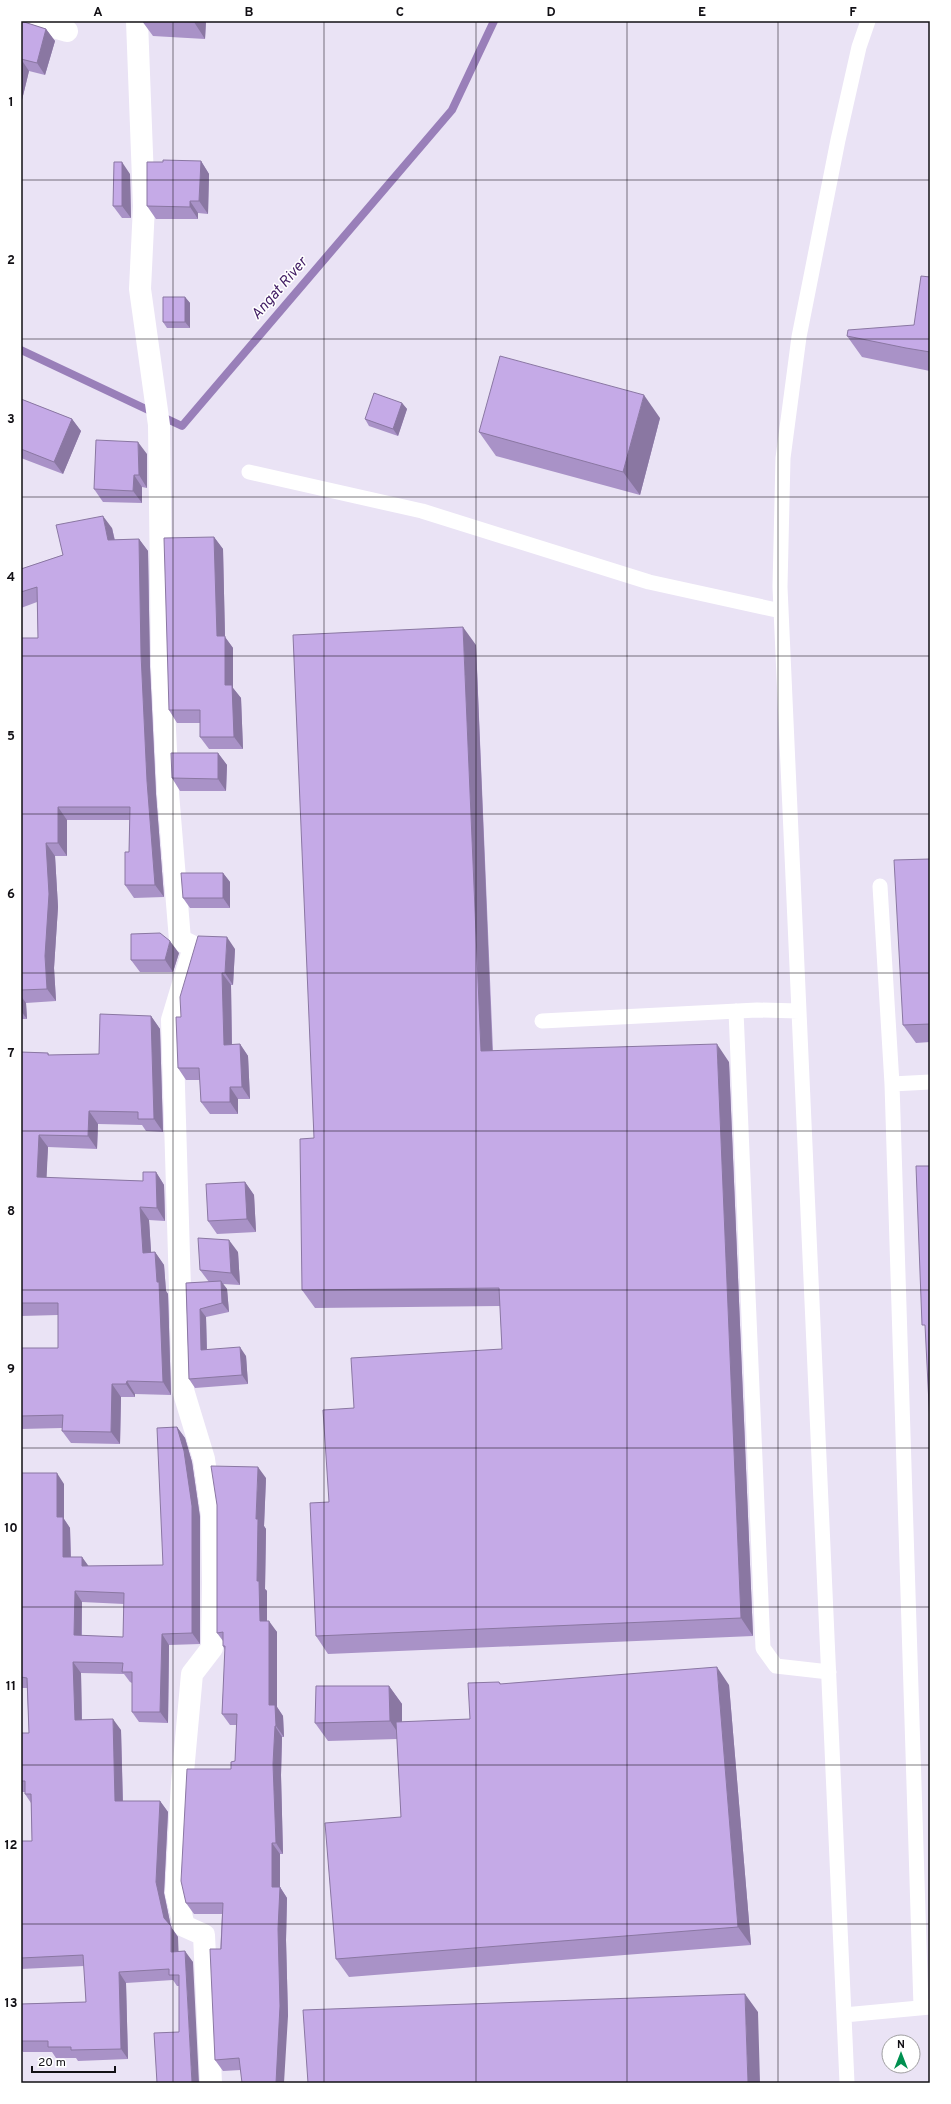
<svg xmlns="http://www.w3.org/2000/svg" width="951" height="2104" viewBox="0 0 951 2104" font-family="Overpass,sans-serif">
  <rect width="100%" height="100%" fill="#eae3f5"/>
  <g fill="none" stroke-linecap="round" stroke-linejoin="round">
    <!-- stream -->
    <path stroke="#997fb9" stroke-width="8" d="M 21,350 L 182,426 L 452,110 L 494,21"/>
    <!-- lane -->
    <path stroke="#fff" stroke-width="15" d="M 249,472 L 422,511 L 649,582 L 781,611
      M 880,886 L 892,1084 L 921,2007
      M 736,1011 L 763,1648 L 776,1666 L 829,1672
      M 542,1021 L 757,1010 L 799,1011
      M 892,1084 L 930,1082
      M 844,2015 L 930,2007
      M 847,2083 L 780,587 L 783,458 L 799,337 L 838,140 L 859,47 L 868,21"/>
    <!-- street -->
    <path stroke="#fff" stroke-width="22" d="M 33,21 L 67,31
      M 137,21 L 144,206 L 140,289 L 159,425 L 162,666 L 168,793 L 180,940 L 194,947 L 172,1020 L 183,1390 L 204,1459 L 212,1516 L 213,1583 L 212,1648 L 192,1674 L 182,1783 L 176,1893 L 184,1926 L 204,1935 L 211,2083"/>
  </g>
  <!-- wall -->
  <path fill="#a992c7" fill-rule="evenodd" d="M 21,21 L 46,29 L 55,41 L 45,75 L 29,71 L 21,104 Z
    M 142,21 L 206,21 L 205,39 L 153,36 Z
    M 201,161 L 209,174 L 208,214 L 198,213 L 198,219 L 156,219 L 147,206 L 163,162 Z
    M 130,174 L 131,218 L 122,218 L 113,206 Z
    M 930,277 L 930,371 L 920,369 L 862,357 L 847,336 L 914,325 Z
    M 185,297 L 190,303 L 190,328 L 167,328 L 163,322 Z
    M 21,399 L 72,419 L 81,431 L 63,474 L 21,458 Z
    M 402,403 L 407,409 L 398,436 L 369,426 L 365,419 Z
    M 660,418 L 640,495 L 496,456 L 479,432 Z
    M 147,454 L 147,488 L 142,487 L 142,503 L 103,502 L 94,489 Z
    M 112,528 L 115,540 L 139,539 L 148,551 L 150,667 L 156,794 L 164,897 L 134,898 L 125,885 L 129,852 L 130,820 L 67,820 L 67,856 L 55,856 L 58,907 L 54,968 L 56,1001 L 26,1003 L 27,1019 L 21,1019 L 21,638 L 38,638 L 37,602 L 21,608 L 21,569 L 63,555 Z
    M 214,537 L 223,549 L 225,637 L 233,648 L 233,688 L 241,698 L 243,749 L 209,749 L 200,737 L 200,723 L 177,723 L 169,710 Z
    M 476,645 L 493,1051 L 729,1062 L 753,1636 L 328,1654 L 316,1636 L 329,1502 L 354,1408 L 502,1349 L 500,1306 L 315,1308 L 302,1290 L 314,1138 Z
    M 218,753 L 227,765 L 226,791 L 180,791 L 172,778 Z
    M 930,859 L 930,1042 L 916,1043 L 903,1025 Z
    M 223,873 L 230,882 L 230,908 L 190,908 L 183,898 Z
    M 235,949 L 233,985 L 231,985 L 232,1045 L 240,1044 L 248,1056 L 250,1099 L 238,1099 L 238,1114 L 210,1114 L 201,1102 L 200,1080 L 186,1080 L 178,1068 L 181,1017 Z
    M 179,953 L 173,972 L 140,972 L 131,960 Z
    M 151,1016 L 160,1029 L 163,1132 L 146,1131 L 142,1125 L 98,1124 L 97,1149 L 48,1147 L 46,1178 L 143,1181 L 156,1172 L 164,1185 L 165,1221 L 149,1220 L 151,1253 L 155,1252 L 164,1265 L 166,1291 L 168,1294 L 171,1395 L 135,1394 L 135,1397 L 121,1397 L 120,1444 L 71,1443 L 62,1431 L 62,1428 L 21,1429 L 21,1348 L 58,1348 L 58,1315 L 21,1316 L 21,1052 L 48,1053 L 49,1055 L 99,1054 Z
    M 245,1182 L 254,1195 L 256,1232 L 217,1234 L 208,1221 Z
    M 238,1252 L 240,1285 L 223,1284 L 227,1289 L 229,1312 L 206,1317 L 207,1349 L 246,1356 L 248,1384 L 195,1388 L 189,1379 L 186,1283 L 209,1282 L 200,1270 Z
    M 177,1427 L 185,1438 L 192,1462 L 200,1517 L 200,1644 L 169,1645 L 168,1723 L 139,1722 L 132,1712 L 132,1683 L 130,1682 L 124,1674 L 81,1673 L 82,1720 L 121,1730 L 123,1801 L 160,1801 L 168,1812 L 164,1893 L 171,1927 L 178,1937 L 178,1951 L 193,1962 L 179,2032 L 179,1986 L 177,1986 L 173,1980 L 126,1983 L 128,2059 L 78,2061 L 76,2058 L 56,2058 L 52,2052 L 23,2052 L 21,2049 L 21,2004 L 86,2002 L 84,1966 L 21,1969 L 21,1841 L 32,1841 L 31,1803 L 25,1794 L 25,1792 L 21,1792 L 21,1733 L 29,1733 L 27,1688 L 21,1688 L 21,1473 L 64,1484 L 64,1519 L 70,1528 L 71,1557 L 82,1557 L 88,1566 L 163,1565 ZM 82,1602 L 124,1604 L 123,1637 L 82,1636 Z
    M 266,1478 L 264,1526 L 266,1529 L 265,1589 L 267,1591 L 267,1621 L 277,1632 L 277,1707 L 283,1716 L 284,1737 L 282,1737 L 281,1775 L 283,1854 L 280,1854 L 280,1887 L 287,1898 L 286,1940 L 288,2016 L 241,2070 L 223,2071 L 215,2060 L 222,1914 L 194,1914 L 186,1903 L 231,1769 L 235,1761 L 237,1725 L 230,1725 L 222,1714 L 225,1650 L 223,1646 L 223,1641 L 217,1633 Z
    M 499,1682 L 501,1684 L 729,1685 L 751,1945 L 349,1977 L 336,1959 L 401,1817 L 397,1739 L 328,1741 L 315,1723 L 389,1686 L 402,1704 L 402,1722 L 470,1719 Z"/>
  <!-- shaded-wall -->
  <path fill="#8a77a2" d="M 194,21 L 206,21 L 205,39 L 194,22 Z
    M 46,29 L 55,41 L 45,75 L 37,63 Z
    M 21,59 L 29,71 L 21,104 Z
    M 201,161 L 209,174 L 208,214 L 199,201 Z
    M 122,162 L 130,174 L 131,218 L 122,206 Z
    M 190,201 L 198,213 L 198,219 L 190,207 Z
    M 185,297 L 190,303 L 190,328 L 185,322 Z
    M 644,395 L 660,418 L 640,495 L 623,472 Z
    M 402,403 L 407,409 L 398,436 L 393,429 Z
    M 72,419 L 81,431 L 63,474 L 54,462 Z
    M 138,442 L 147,454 L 147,488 L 139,475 Z
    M 134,475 L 142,487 L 142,503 L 133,491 Z
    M 103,516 L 112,528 L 117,552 L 108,540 Z
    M 214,537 L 223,549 L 225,637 L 233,648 L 233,688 L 241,698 L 243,749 L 234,737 L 225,685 L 217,636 Z
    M 139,539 L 148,551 L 150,667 L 156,794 L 164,897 L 155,885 L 147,781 L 141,654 Z
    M 463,627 L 476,645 L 493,1069 L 481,1051 Z
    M 218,753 L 227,765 L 226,791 L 218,779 Z
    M 58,807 L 67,820 L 67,856 L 58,843 Z
    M 46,843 L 55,856 L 58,907 L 54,968 L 56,1001 L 47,989 L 45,956 Z
    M 223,873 L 230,882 L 230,908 L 223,898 Z
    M 227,937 L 235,949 L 233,985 L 225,973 Z
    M 170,941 L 179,953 L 173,972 L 165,960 Z
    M 222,973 L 231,985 L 232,1057 L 224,1045 Z
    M 21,996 L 26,1003 L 27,1019 L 21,1011 Z
    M 151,1016 L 160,1029 L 163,1132 L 154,1119 Z
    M 240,1044 L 248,1056 L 250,1099 L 242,1087 Z
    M 717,1044 L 729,1062 L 753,1636 L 741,1618 Z
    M 230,1087 L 238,1099 L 238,1114 L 230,1102 Z
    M 89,1111 L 98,1124 L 97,1149 L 88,1136 Z
    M 39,1135 L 48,1147 L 46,1190 L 37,1177 Z
    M 156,1172 L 164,1185 L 165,1221 L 157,1208 Z
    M 245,1182 L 254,1195 L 256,1232 L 247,1219 Z
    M 140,1207 L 149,1220 L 152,1266 L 143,1253 Z
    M 229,1240 L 238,1252 L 240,1285 L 231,1273 Z
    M 155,1252 L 164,1265 L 166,1291 L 168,1294 L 171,1395 L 163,1382 Z
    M 221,1281 L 227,1289 L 229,1312 L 222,1303 Z
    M 200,1309 L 206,1317 L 207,1358 L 201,1350 Z
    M 240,1347 L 246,1356 L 248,1384 L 242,1375 Z
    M 127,1381 L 135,1394 L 135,1397 L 126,1384 Z
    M 112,1384 L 121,1397 L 120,1444 L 111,1432 Z
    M 177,1427 L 185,1438 L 192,1462 L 200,1517 L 200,1644 L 192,1633 Z
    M 258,1467 L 266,1478 L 264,1526 L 266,1529 L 265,1589 L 267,1591 L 267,1632 L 260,1621 L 257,1581 L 256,1519 Z
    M 57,1473 L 64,1484 L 64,1519 L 70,1528 L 71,1568 L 63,1557 L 57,1517 Z
    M 82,1557 L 90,1568 L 82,1566 Z
    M 75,1591 L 82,1602 L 81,1646 L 74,1635 Z
    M 269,1621 L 277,1632 L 277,1707 L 283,1716 L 284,1737 L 276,1726 L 269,1705 Z
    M 162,1634 L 169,1645 L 168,1723 L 160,1712 Z
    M 73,1662 L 81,1673 L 82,1731 L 75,1720 Z
    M 717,1667 L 729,1685 L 751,1945 L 738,1927 Z
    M 389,1686 L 402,1704 L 402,1739 L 390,1721 Z
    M 113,1719 L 121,1730 L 123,1812 L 115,1801 Z
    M 275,1726 L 282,1737 L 281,1775 L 283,1854 L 276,1843 L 273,1764 Z
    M 160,1801 L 168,1812 L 164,1893 L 171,1927 L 178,1937 L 179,1963 L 171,1952 L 156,1882 Z
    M 272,1843 L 280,1854 L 280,1887 L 287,1898 L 286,1940 L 288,2016 L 284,2083 L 276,2083 L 272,1887 Z
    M 185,1951 L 193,1962 L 199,2083 L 192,2083 Z
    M 119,1972 L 126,1983 L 128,2059 L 121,2049 Z
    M 745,1994 L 758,2012 L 760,2083 L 748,2083 Z"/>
  <!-- building -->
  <path fill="#c5aae7" stroke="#8a77a2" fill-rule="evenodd" d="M 21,21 L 46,29 L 37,63 L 21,59 Z
    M 173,21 L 194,21 L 194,22 Z
    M 163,160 L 201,161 L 199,201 L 190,201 L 190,207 L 147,206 L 147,162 L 163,162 Z
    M 114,162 L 122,162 L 122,206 L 113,206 Z
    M 921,276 L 930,277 L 930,352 L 906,348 L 847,336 L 848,330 L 914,325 Z
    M 163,297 L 185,297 L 185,322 L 163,322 Z
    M 500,356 L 644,395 L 623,472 L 479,432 Z
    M 374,393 L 402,403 L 393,429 L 365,419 Z
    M 21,399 L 72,419 L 54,462 L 21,449 Z
    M 96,440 L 138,442 L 139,475 L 134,475 L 133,491 L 94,489 Z
    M 103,516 L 108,540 L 139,539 L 141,654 L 147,781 L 155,885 L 125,885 L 125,852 L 129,852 L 130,807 L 58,807 L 58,843 L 46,843 L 49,894 L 45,956 L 47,989 L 21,990 L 21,638 L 38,638 L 37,587 L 21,592 L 21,569 L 63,555 L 56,525 Z
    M 214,537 L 217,636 L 225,636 L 225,685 L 232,685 L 234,737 L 200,737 L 200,710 L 169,710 L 164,538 Z
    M 463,627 L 481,1051 L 717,1044 L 741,1618 L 316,1636 L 310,1503 L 329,1502 L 323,1410 L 354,1408 L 351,1358 L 502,1349 L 499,1288 L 302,1290 L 300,1139 L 314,1138 L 293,635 Z
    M 171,753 L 218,753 L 218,779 L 172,778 Z
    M 930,859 L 930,1024 L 903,1025 L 894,860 Z
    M 181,873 L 223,873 L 223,898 L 183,898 Z
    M 160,933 L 170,941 L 165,960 L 131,960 L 131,934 Z
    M 198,936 L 227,937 L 225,973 L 222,973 L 224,1045 L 240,1044 L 242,1087 L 230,1087 L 230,1102 L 201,1102 L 199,1068 L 178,1068 L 176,1017 L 181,1017 L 180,997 Z
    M 100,1014 L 151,1016 L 154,1119 L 138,1119 L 138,1112 L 89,1111 L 88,1136 L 39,1135 L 37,1177 L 143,1181 L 143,1172 L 156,1172 L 157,1208 L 140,1207 L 143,1253 L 155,1252 L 157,1282 L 159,1282 L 163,1382 L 127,1381 L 126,1384 L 112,1384 L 111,1432 L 62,1431 L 63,1415 L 21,1416 L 21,1348 L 58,1348 L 58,1303 L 21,1303 L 21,1052 L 48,1053 L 48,1055 L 99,1054 Z
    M 916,1166 L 930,1166 L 930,1424 L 925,1325 L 922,1325 Z
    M 245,1182 L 247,1219 L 208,1221 L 206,1184 Z
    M 198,1238 L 229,1240 L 231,1273 L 200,1270 Z
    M 221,1281 L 222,1303 L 200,1309 L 201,1350 L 240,1347 L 242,1375 L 189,1379 L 186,1283 Z
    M 177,1427 L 184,1451 L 192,1506 L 192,1633 L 162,1634 L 160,1712 L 132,1712 L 132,1672 L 122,1672 L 123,1663 L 73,1662 L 75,1720 L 113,1719 L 115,1801 L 160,1801 L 156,1882 L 164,1918 L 171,1926 L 171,1952 L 185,1951 L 192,2083 L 157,2083 L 154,2033 L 179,2032 L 179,1975 L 169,1975 L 169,1969 L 119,1972 L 121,2049 L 71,2050 L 71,2047 L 48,2047 L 48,2041 L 21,2041 L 21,2004 L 86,2002 L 83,1955 L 21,1958 L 21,1841 L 32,1841 L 31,1794 L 25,1794 L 25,1781 L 21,1781 L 21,1733 L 29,1733 L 27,1678 L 21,1677 L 21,1473 L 57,1473 L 57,1517 L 63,1517 L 63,1557 L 82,1557 L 82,1566 L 163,1565 L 157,1428 ZM 75,1591 L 124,1593 L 123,1637 L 74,1635 Z
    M 211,1466 L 258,1467 L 256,1519 L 258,1519 L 257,1581 L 259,1581 L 260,1621 L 269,1621 L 269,1705 L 275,1705 L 276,1726 L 275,1726 L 273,1764 L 276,1843 L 272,1843 L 272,1887 L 280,1887 L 278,1929 L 280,2006 L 276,2083 L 242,2083 L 239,2058 L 215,2060 L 210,1949 L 221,1949 L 223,1903 L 186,1903 L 181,1881 L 187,1769 L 231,1769 L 231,1762 L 235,1761 L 237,1714 L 222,1714 L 225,1646 L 223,1646 L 223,1632 L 217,1633 L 217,1505 Z
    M 717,1667 L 738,1927 L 336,1959 L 325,1823 L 401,1817 L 396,1722 L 470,1719 L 468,1683 L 499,1682 L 500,1684 Z
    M 316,1686 L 389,1686 L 390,1721 L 315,1723 Z
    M 745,1994 L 748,2083 L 308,2083 L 303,2010 Z"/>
  <!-- grid -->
  <path fill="none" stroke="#121015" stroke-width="1" stroke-opacity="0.55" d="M 173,21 L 173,2083M 324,21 L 324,2083M 476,21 L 476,2083M 627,21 L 627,2083M 778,21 L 778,2083M 21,180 L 930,180M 21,339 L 930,339M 21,497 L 930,497M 21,656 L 930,656M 21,814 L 930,814M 21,973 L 930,973M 21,1131 L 930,1131M 21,1290 L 930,1290M 21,1448 L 930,1448M 21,1607 L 930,1607M 21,1765 L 930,1765M 21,1924 L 930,1924"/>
  <g text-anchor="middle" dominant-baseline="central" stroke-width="3" stroke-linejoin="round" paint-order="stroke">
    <!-- water labels -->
    <g font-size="15" font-style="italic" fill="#442066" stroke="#fff">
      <text transform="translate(280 289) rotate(-49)">Angat River</text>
    </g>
  </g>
  <!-- border -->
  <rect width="951" height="2104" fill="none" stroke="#ffffff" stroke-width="44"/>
  <!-- north arrow -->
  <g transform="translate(901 2054)"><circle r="19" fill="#ffffff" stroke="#a09fa1"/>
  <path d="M0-3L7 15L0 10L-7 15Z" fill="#009050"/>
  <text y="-6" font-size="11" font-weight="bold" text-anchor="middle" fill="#121015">N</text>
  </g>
  <!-- scale -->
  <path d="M32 2066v6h83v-6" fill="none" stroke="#121015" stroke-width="2"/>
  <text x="38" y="2066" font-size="12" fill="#121015" stroke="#ffffff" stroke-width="3" paint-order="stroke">20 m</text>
  <rect x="22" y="22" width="907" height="2060" fill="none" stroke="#121015" stroke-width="1.5"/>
  <g font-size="13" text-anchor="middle" font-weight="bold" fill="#121015">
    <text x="98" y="16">A</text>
    <text x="249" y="16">B</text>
    <text x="400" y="16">C</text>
    <text x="551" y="16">D</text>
    <text x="702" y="16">E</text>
    <text x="853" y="16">F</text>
    <text x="11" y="106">1</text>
    <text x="11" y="264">2</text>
    <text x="11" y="423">3</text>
    <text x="11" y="581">4</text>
    <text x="11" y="740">5</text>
    <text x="11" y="898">6</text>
    <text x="11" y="1057">7</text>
    <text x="11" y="1215">8</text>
    <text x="11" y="1373">9</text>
    <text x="11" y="1532">10</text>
    <text x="11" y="1690">11</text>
    <text x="11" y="1849">12</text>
    <text x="11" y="2007">13</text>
  </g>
</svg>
